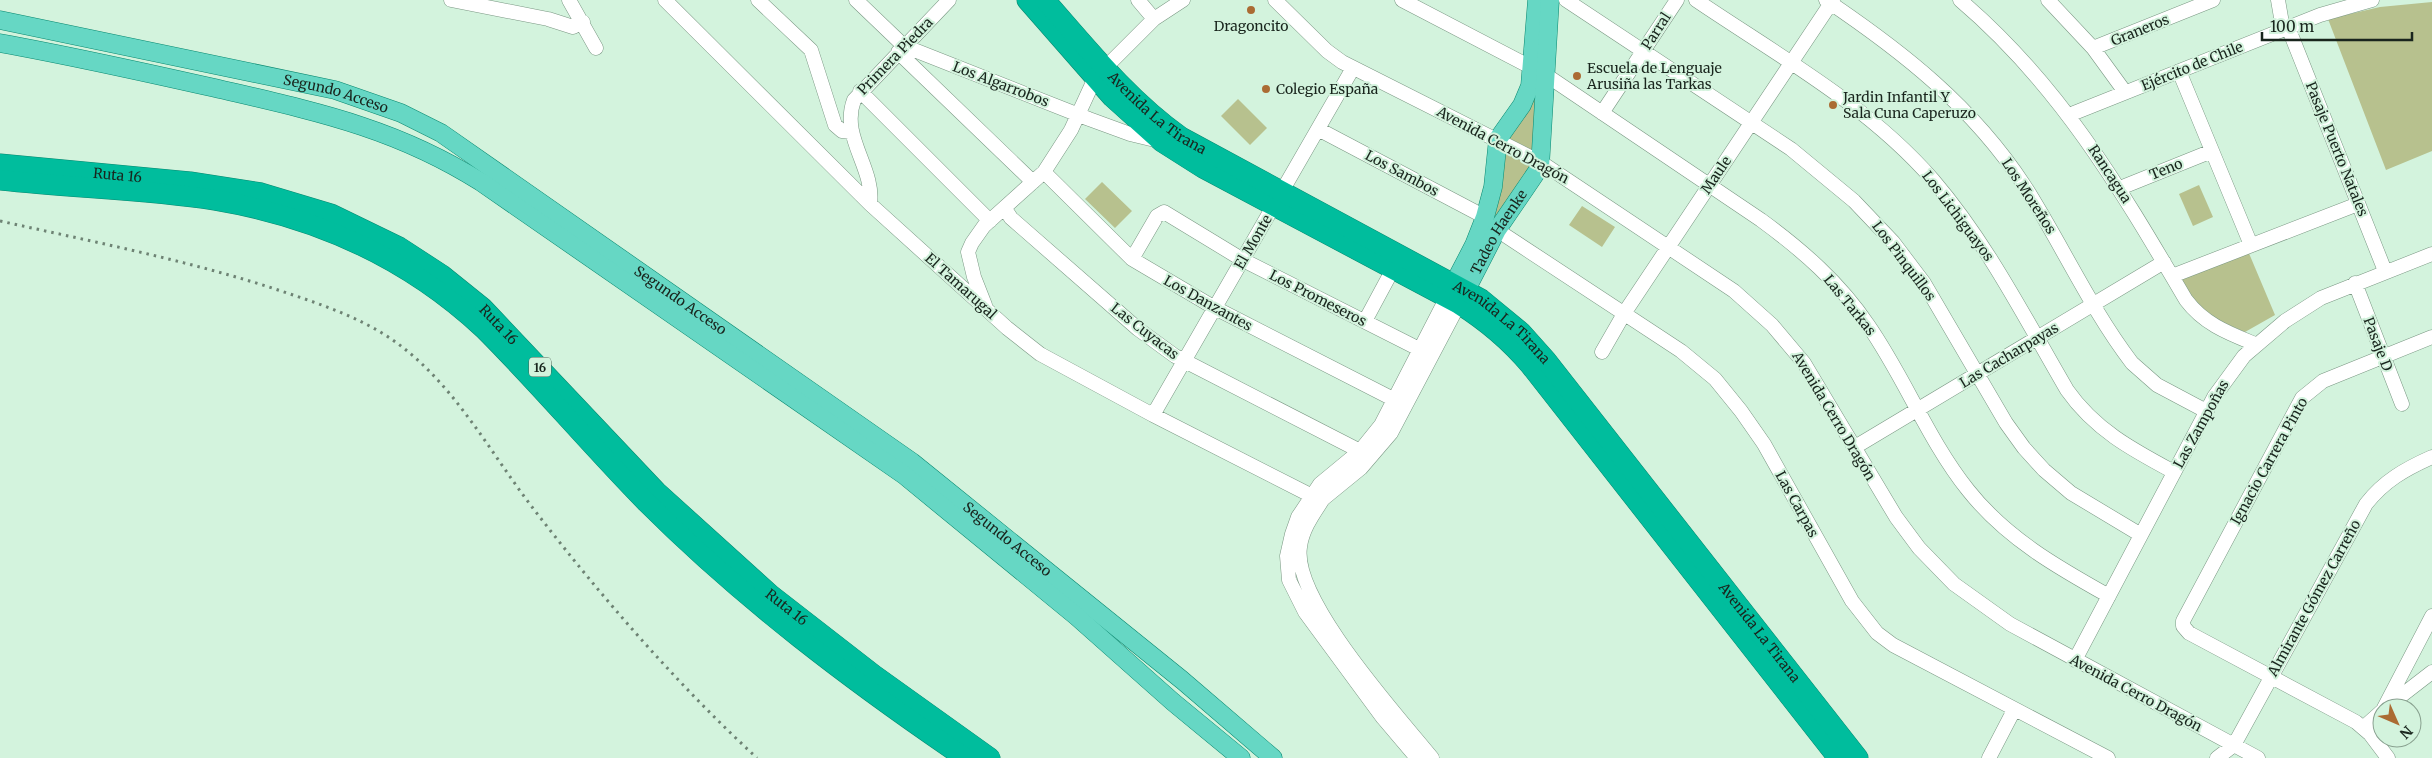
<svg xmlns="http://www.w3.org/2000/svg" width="2432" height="758" viewBox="0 0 2432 758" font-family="Merriweather,serif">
  <rect width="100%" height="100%" fill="#d3f3dd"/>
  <!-- green -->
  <path fill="#b7c18e" d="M 2432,2 L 2432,151 L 2386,170 L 2328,19 L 2380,7 Z
    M 1535,88 L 1539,88 L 1538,153 L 1507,138 L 1528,112 Z
    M 1238,99 L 1267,128 L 1250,145 L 1221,116 Z
    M 1504,149 L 1534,165 L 1467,280 Z
    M 1102,182 L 1132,211 L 1115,228 L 1085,199 Z
    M 2199,185 L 2213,217 L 2193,226 L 2179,194 Z
    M 1582,206 L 1615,227 L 1602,247 L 1569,225 Z
    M 2248,251 L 2275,315 L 2245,332 C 2210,317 2201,314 2181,280 Z"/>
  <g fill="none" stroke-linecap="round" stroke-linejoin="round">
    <defs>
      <path id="minor" d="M 451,0 L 548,19 L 573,27 L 583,22
        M 569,0 L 596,48
        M 665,0 L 870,204 L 1007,328 L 1040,354 L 1153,415 L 1316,498 L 1323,499 L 1361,468 L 1391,433 L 1459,304
        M 758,0 L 811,50 L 835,125 L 842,131 L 852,132
        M 856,0 L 904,46 L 1089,119 L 1130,134 L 1159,141
        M 1138,0 L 1154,19
        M 1275,0 L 1327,51 L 1342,62 L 1542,163 L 1734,291 L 1772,325 L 1804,363 L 1896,517 L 1919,548 L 1954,584 L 2010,624 L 2258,758
        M 1402,0 L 1546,75 L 1761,220 C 1802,250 1840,283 1868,325 C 1905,378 1928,440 1968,490 C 2006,538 2057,567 2109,596
        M 1566,0 L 1791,149 L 1854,201 L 1893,242 L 1924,283 L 2006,423 L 2024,448 L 2044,470 L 2071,493 L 2141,535
        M 1696,0 C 1777,55 1868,105 1933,180 C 1987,243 2025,318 2067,390 C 2095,430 2133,450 2174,472
        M 1826,0 C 1903,52 1972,106 2024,185 C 2061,243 2090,308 2132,363 L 2157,385 L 2206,411
        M 1960,0 C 2060,85 2120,188 2186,300 C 2204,324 2228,333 2255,344
        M 2048,0 L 2093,48 L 2125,92
        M 2278,0 L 2283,29
        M 2288,27 L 2385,271
        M 2093,48 L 2213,0
        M 898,52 L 1033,182
        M 2179,71 L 2251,245
        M 860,91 L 990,221
        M 1602,113 L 1677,0
        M 2069,115 L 2320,15 L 2372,0
        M 1318,129 L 1485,217
        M 1044,172 L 1132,259 L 1215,308 L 1395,400
        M 2120,188 L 2212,151
        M 870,204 C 875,168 840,137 854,100 L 949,0
        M 1005,209 L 1011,218 L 1138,329 L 1175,356 L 1360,451
        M 1497,230 L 1681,351 L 1715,379 L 1741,411 L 1764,444 L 1852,601 L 1877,633 L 1893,645 L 2108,758
        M 1132,259 L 1157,216 L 1164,212 L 1243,260 L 1421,350
        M 2172,276 L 2358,204
        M 2355,283 L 2402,404
        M 985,305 L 974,277 L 968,252 L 972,243 L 984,226 L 1044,172 L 1071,130 L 1095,78 L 1154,19 L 1183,0
        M 1365,321 L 1393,269
        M 1602,352 L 1625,312 L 1833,0
        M 1153,415 L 1353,68
        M 1855,447 L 2164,262
        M 1323,499 C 1314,513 1302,529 1300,547 C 1292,600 1398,716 1432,758
        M 2075,660 L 2214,397 L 2244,356 L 2285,321 L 2321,298 L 2432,254
        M 2388,706 L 2432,672
        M 2384,708 L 2432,616
        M 2363,728 L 2382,711
        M 1417,758 L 1383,718 L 1305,612 L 1289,580 L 1287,556 L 1292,534 L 1298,517 L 1320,484 L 1360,451 L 1381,425 L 1447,297
        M 1989,758 L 2014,710
        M 2217,758 L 2234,745 L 2366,504 C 2384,481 2405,469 2432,457
        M 2388,758 L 2370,734 L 2356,722 L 2189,633 L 2183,626 L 2183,621 L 2302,398 L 2323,381 L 2432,337"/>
      <g id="major">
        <path id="s1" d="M 0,20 L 335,90 L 401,113 L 441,133 L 912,462 L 1182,680 L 1273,758"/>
        <path d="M 0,43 C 72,56 144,72 215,88 C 313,111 394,127 481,182 L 904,475 L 1076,616 L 1173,702 L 1241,758"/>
        <path d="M 1448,295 L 1474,245 L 1485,217 L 1493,187 L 1498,139 L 1522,105 L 1530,86 L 1537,0"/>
        <path id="s2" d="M 1460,302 L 1497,230 L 1540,167 L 1550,0"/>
      </g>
      <g id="highway">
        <path d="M 1027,0 L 1112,97 L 1162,142 L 1203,168 L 1459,304 C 1486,321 1509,340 1530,365 L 1838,758"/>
        <path id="s3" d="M 1045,0 C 1088,49 1128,99 1181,137 L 1481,299 L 1521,332 L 1546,360 L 1858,758"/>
        <path id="s4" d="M 0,164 L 190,182 L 261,193 L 331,214 L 399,247 L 442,275 L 483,308 L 657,492 L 771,595 L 874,675 L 990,758"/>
        <path d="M 0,180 C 71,188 144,189 215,200 C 316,217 409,259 484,329 C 540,385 591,446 647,503 C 743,599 853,682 965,758"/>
      </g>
    </defs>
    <!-- minor casing -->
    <use href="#minor" stroke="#7a9783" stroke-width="15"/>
    <!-- major casing -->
    <use href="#major" stroke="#098870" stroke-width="19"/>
    <!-- highway casing -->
    <use href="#highway" stroke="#098870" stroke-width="21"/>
    <!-- minor -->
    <use href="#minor" stroke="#fff" stroke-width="14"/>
    <!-- major -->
    <use href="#major" stroke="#66d7c4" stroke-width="18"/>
    <!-- highway -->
    <use href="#highway" stroke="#00bd9d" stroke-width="20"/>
    <!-- rail -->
    <path stroke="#6e8374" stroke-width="3" stroke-dasharray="2.5 5" stroke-linecap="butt" d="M 0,221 C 90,241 181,259 269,287 C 308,300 347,312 382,333 C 452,376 489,453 539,516 C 604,600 679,686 757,758"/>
  </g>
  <!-- markers -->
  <g fill="#ab6b33" stroke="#d3f3dd" stroke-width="2">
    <circle cx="1251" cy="10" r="5"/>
    <circle cx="1577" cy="76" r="5"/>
    <circle cx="1266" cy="89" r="5"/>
    <circle cx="1833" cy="105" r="5"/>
  </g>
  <g text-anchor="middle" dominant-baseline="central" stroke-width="4" stroke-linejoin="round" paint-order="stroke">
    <!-- shield labels -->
    <rect fill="#d3f3dd" stroke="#516357" stroke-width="1" x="529" y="357.5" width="22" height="19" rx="4"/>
    <g font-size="12" font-weight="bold" fill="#19251d">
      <text x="540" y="367">16</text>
    </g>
    <!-- poi labels -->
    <g font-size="14" fill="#19251d" stroke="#d3f3dd" text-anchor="start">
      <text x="1251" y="26" text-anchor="middle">Dragoncito</text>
      <text x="1587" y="68">Escuela de Lenguaje<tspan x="1587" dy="16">Arusiña las Tarkas</tspan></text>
      <text x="1276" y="89">Colegio España</text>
      <text x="1843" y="97">Jardin Infantil Y<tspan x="1843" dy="16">Sala Cuna Caperuzo</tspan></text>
    </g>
    <!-- street labels -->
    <g font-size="14" fill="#19251d" stroke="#d3f3dd">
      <text transform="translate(2140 30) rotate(-22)">Graneros</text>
      <text transform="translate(1656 31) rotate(-57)">Parral</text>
      <text transform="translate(895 56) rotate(-46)">Primera Piedra</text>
      <text transform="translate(2192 66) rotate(-22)">Ejército de Chile</text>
      <text transform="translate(1001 84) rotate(21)">Los Algarrobos</text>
      <text stroke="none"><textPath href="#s1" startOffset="344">Segundo Acceso</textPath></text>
      <text stroke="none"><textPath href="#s3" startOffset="160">Avenida La Tirana</textPath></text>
      <text transform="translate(1503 145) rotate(28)">Avenida Cerro Dragón</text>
      <text transform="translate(2337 149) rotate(68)">Pasaje Puerto Natales</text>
      <text transform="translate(2166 169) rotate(-22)">Teno</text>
      <text transform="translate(1402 173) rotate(28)">Los Sambos</text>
      <text stroke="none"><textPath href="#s4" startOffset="118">Ruta 16</textPath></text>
      <text transform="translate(2110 174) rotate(57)">Rancagua</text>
      <text transform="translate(1716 175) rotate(-56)">Maule</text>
      <text transform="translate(2029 196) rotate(57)">Los Moreños</text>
      <text transform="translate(1958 216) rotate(53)">Los Lichiguayos</text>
      <text stroke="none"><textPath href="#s2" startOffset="80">Tadeo Haenke</textPath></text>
      <text transform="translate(1253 242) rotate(-60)">El Monte</text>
      <text transform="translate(1904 261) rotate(53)">Los Pinquillos</text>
      <text transform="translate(961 286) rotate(42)">El Tamarugal</text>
      <text transform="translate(1318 298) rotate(27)">Los Promeseros</text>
      <text stroke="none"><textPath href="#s1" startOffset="749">Segundo Acceso</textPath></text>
      <text transform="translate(1208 303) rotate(29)">Los Danzantes</text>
      <text transform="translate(1850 305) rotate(51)">Las Tarkas</text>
      <text stroke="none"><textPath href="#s4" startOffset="538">Ruta 16</textPath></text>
      <text stroke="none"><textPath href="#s3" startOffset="565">Avenida La Tirana</textPath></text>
      <text transform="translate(1145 331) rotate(38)">Las Cuyacas</text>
      <text transform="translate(2378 344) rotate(69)">Pasaje D</text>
      <text transform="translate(2009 355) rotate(-31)">Las Cacharpayas</text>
      <text transform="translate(1834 416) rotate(59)">Avenida Cerro Dragón</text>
      <text transform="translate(2201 424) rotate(-61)">Las Zampoñas</text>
      <text transform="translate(2269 461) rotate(-61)">Ignacio Carrera Pinto</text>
      <text transform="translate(1797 504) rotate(61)">Las Carpas</text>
      <text stroke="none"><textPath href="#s1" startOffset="1154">Segundo Acceso</textPath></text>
      <text transform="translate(2314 598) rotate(-61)">Almirante Gómez Carreño</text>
      <text stroke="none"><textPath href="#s4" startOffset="942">Ruta 16</textPath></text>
      <text stroke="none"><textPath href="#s3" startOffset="970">Avenida La Tirana</textPath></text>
      <text transform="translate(2136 693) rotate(28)">Avenida Cerro Dragón</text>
    </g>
  </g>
  <!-- north arrow -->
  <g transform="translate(2397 723) rotate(135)"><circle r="24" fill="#d3f3dd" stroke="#89a190"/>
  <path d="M0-4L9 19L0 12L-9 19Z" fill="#ab6b33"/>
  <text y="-8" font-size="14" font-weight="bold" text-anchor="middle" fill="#19251d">N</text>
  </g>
  <!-- scale -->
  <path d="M2262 32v8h150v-8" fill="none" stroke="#19251d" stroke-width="2.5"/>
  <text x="2270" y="32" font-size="15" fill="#19251d" stroke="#d3f3dd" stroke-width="4" paint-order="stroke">100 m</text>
</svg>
